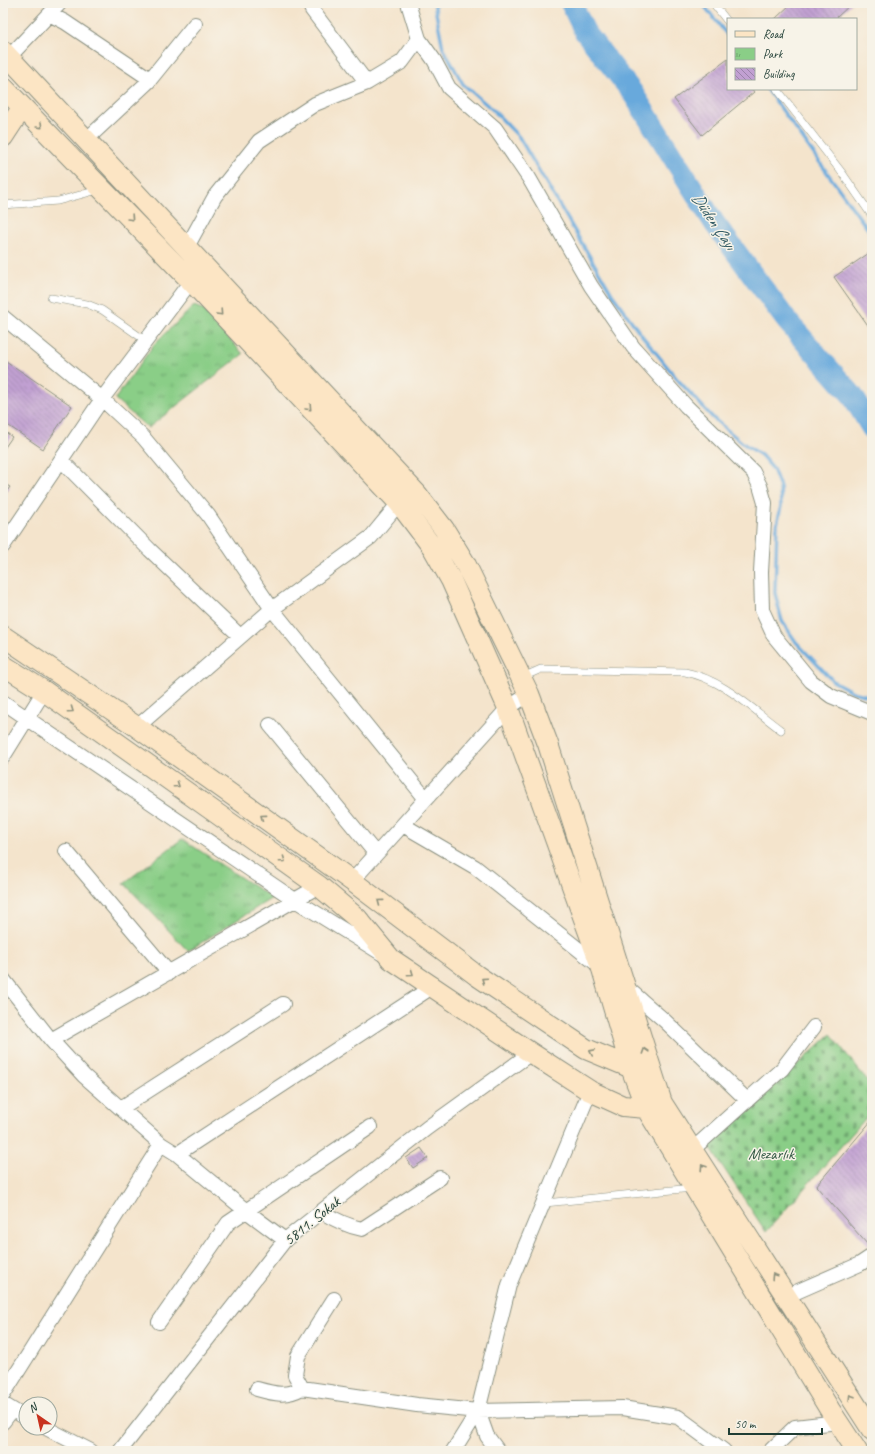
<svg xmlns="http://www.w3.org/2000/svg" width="875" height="1454" viewBox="0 0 875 1454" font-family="Caveat,sans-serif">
  <defs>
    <pattern id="cemetery-stones" width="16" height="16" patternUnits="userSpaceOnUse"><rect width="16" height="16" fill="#8ace87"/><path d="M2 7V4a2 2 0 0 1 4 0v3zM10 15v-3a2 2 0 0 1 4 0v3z" fill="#70a86f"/></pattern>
    <pattern id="park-tufts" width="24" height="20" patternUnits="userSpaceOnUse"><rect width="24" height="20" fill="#8ace87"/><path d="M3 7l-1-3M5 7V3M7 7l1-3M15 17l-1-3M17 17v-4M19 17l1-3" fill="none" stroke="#70a86f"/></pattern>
    <pattern id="building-back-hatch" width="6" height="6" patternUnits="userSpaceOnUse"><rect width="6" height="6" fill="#c1a0d2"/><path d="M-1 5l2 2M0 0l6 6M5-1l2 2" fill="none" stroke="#9c84ab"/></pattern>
  </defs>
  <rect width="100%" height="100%" fill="#f7f3e8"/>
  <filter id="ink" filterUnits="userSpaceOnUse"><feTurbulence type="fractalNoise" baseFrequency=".025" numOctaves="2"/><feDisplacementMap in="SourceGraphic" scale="8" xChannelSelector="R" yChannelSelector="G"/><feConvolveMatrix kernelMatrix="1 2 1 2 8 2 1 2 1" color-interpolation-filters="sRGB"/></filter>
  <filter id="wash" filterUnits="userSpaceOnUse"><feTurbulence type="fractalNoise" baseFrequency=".012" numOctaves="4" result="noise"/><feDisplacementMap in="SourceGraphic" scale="16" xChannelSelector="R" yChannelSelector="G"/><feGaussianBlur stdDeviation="0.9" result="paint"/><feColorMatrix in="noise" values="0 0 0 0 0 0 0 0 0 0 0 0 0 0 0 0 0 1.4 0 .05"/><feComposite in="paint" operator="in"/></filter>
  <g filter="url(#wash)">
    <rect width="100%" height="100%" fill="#f4e4cc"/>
    <!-- cemetery -->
    <path fill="url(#cemetery-stones)" stroke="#54865e" d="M 831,1034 L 872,1087 L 872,1111 L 766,1232 L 709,1146 Z"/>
    <!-- park -->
    <path fill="url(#park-tufts)" stroke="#54865e" d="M 194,306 L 204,310 L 243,354 L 148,428 L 115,399 L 155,343 Z
      M 182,839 L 272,898 L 188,951 L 124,883 Z"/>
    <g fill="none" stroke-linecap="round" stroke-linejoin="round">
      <!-- stream -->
      <path stroke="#68a9dc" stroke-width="3.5" d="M 434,3 L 443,48 L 463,84 L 494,111 L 519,137 L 612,294 L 640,333 L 678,380 L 714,419 L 744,444 L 761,455 L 773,469 L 780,487 L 781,506 L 777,525 L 775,593 L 782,621 L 796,642 L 833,681 L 853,692 L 872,697
        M 702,3 L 728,36
        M 767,89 L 872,235"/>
      <!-- river -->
      <path stroke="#68a9dc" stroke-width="22" d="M 571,3 L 585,32 L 632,92 L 715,224 L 787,321 L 852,395 L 872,428"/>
    </g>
    <g id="blocks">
      <!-- building -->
      <path fill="url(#building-back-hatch)" d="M 792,3 L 852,3 L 835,19 L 775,19 Z
        M 728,59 L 728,89 L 752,89 L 754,92 L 702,135 L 674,99 Z
        M 872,251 L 872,331 L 834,277 Z
        M 3,359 L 72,406 L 43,449 L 3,422 Z
        M 3,430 L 12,437 L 3,450 Z
        M 3,483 L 10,487 L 3,497 Z
        M 872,1120 L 872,1243 L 868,1245 L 816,1186 Z
        M 421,1148 L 428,1158 L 413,1168 L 406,1158 Z"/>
    </g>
  </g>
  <g filter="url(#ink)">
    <use href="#blocks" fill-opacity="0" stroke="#8a9080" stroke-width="1"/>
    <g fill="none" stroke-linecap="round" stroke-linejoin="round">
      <defs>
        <path id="lane" d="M 713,3 L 728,22
          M 777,89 L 843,174 L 872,216
          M 3,205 L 58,201 L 98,190
          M 51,298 L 87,304 L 102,310 L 146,341
          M 523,677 L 541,669 L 685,672 C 722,679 751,708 781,730
          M 545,1203 L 692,1188"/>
        <path id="street" d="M 309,3 L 312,10 L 367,83
          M 51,15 L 65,22 L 150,79
          M 419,39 L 434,60 L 449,88 L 495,128 L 529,178 L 591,286 L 633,347 L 686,406 L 753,472 L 760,486 L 765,503 L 761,572 L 762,610 L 774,636 L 811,681 L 831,696 L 872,713
          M 9,57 L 60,3
          M 86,140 L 148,82 L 195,24
          M 187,247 L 215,196 L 259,141 L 315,104 L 367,83 L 402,62 L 419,39 L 408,3
          M 3,317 L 102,399 L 143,437 L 208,515 L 272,609 L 426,799
          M 62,461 L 150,550 L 240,636
          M 3,546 L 102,399 L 191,281
          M 3,702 L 295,900 L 381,953
          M 270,725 L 376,854
          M 137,727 L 272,609 L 371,537 L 399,503
          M 3,757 L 44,691
          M 403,825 L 475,867 L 602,968
          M 66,851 L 169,973
          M 352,881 L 508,708 L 529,694
          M 3,979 L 51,1040 L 84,1076 L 161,1144 L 177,1154 L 245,1210 L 285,1240
          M 626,987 L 665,1021 L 747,1100
          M 51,1040 L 319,886
          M 121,1108 L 283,1004
          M 692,1150 L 782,1069 L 814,1027
          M 177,1154 L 432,987
          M 322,1212 C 335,1220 347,1226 362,1229 L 440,1178
          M 787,1296 L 860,1264 L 872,1256
          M 159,1322 L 228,1223 L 370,1127
          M 302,1388 L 295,1375 L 298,1356 L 334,1299
          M 257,1389 C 275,1394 286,1397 302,1388 L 417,1405 L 478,1411 L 622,1408 L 678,1417 L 724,1451
          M 3,1395 L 161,1144
          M 3,1404 L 26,1418
          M 478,1411 L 487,1436 L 498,1451
          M 3,1422 L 12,1410
          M 46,1428 L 91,1451
          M 120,1451 L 285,1240 L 427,1128 L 531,1053
          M 453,1451 L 478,1411 L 509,1285 L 590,1091
          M 770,1451 L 795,1427 L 838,1422"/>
        <path id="secondary" d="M 3,51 L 417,494 L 444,529 L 465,563 L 529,694 L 548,744 L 662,1103 L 872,1430
          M 3,87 L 191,281 L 399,503 L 433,548 L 451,580 L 508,708 L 602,969 L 631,1068 L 646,1108 L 830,1410 L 857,1451
          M 3,137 L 22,108
          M 3,636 L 137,727 L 352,881 L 476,975 L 586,1049 L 639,1071
          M 3,665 L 44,691 L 319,886 L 358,919 L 391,959 L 531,1053 L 590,1091 L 623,1106 L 646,1108 L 657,1104"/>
      </defs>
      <!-- lane casing -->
      <use href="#lane" stroke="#8a9080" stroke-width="8"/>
      <!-- street casing -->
      <use href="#street" stroke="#8a9080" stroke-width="16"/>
      <!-- secondary casing -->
      <use href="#secondary" stroke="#8a9080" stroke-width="22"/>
      <!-- lane -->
      <use href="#lane" stroke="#fff" stroke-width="7"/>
      <!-- street -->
      <use href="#street" stroke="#fff" stroke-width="14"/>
      <!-- secondary -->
      <use href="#secondary" stroke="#fce5c4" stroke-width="20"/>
    </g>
    <!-- one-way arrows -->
    <defs><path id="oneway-chevron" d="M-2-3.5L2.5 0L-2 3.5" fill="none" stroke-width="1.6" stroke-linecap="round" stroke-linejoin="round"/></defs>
    <g stroke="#8e917c">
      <use href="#oneway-chevron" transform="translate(40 126) rotate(45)"/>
      <use href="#oneway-chevron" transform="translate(131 218) rotate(46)"/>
      <use href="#oneway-chevron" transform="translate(220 313) rotate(47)"/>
      <use href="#oneway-chevron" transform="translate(309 408) rotate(47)"/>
      <use href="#oneway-chevron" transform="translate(71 710) rotate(35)"/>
      <use href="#oneway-chevron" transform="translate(177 785) rotate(35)"/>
      <use href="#oneway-chevron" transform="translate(263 817) rotate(-144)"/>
      <use href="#oneway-chevron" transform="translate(283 860) rotate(35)"/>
      <use href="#oneway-chevron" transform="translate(380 902) rotate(-143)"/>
      <use href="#oneway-chevron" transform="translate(411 973) rotate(35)"/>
      <use href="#oneway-chevron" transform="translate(484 980) rotate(-146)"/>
      <use href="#oneway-chevron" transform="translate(645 1051) rotate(-108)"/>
      <use href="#oneway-chevron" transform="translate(592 1052) rotate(-154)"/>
      <use href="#oneway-chevron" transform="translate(703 1167) rotate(-123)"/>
      <use href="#oneway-chevron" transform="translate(774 1276) rotate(-123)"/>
      <use href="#oneway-chevron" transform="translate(851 1397) rotate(-122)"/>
    </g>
  </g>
  <g text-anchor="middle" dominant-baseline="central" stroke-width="3" stroke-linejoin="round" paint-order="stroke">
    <!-- park labels -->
    <g font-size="16" fill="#345a45" stroke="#f7f3e8">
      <text x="771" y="1154">Mezarlık</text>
    </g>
    <!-- street labels -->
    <g font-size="16" fill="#1f3d34" stroke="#f7f3e8">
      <text transform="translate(312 1221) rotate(-39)">5811. Sokak</text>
    </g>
    <!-- water labels -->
    <g font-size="17" font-style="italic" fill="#355d66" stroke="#f7f3e8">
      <text transform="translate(714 221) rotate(56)">Düden Çayı</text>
    </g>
  </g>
  <!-- margin -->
  <rect width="875" height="1454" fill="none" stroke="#f7f3e8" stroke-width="16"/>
  <!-- legend -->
  <rect x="727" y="18" width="130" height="72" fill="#f7f3e8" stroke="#a1aaa0"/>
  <rect x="735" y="31" width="20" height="6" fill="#fce5c4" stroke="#a1aaa0"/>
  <text x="763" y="38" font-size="12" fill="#1f3d34">Road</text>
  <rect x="735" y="48" width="20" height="12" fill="url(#park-tufts)" stroke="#a1aaa0"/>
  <text x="763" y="58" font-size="12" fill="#1f3d34">Park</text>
  <rect x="735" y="68" width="20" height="12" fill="url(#building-back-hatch)" stroke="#a1aaa0"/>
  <text x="763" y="78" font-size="12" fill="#1f3d34">Building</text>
  <!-- north arrow -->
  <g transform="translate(38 1416) rotate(326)"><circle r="19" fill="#f7f3e8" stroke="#a1aaa0"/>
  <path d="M0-3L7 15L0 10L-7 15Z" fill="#c8321e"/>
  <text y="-6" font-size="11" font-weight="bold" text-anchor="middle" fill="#1f3d34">N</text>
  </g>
  <!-- scale -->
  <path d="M729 1428v6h93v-6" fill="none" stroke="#1f3d34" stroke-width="2"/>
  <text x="735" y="1428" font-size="12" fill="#1f3d34" stroke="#f7f3e8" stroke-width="3" paint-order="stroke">50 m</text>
</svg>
